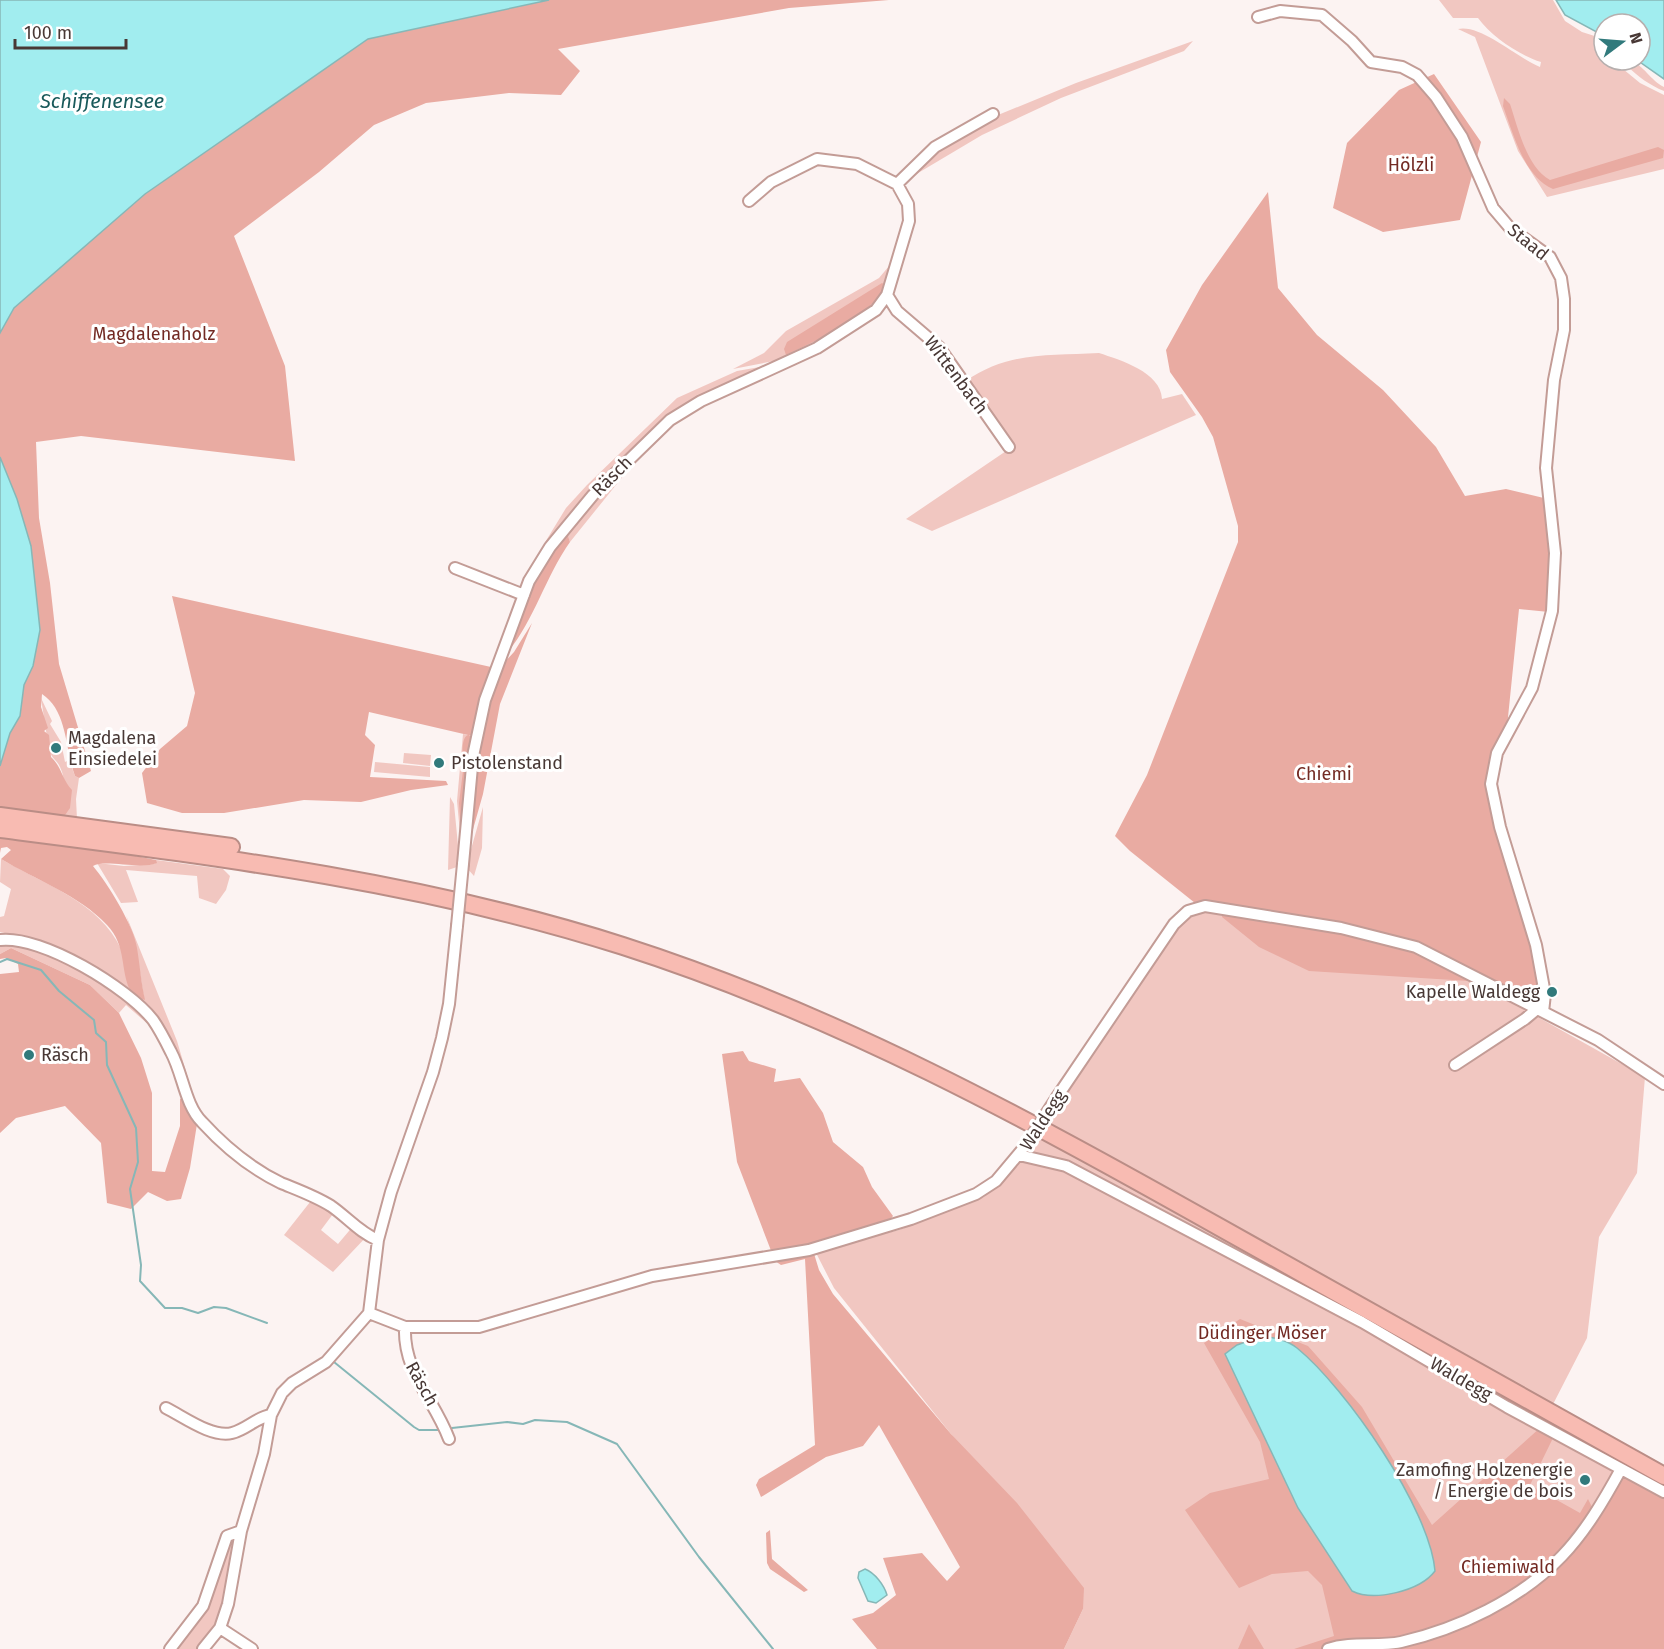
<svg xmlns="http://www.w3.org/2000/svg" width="1664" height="1649" viewBox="0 0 1664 1649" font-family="'Fira Sans',sans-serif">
  <rect width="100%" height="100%" fill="#fcf3f2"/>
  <!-- green -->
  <path fill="#f1c7c1" d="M 1439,0 L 1553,0 L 1565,21 L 1582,32 L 1604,39 L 1604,60 C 1611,60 1622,58 1629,60 C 1644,65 1651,81 1664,87 L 1664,91 C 1649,85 1639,77 1627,66 L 1623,69 L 1640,83 L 1664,95 L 1664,169 L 1547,197 L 1518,151 L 1475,37 L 1458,29 C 1481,24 1516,57 1540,67 L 1541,62 C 1519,55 1492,37 1478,18 L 1453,18 Z
    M 1193,41 L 1184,51 L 1061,98 L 982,135 L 908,179 L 902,186 L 920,161 L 981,122 L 1076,83 Z
    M 895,259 L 889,284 L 873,309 L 845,328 L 789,358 L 733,369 L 764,353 L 786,331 L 879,278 Z
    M 1099,353 C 1120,360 1161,372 1162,399 L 1182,394 L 1196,415 L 932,531 L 906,519 L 1012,447 L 966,381 C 1009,351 1049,356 1099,353 Z
    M 776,364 L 683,408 L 544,544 L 566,508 L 587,485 L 677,398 L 737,371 Z
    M 645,449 L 570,542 L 568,537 L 562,536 Z
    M 41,698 L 52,721 L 50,724 L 61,742 L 65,762 L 69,760 L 75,776 L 79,778 L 76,799 L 77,819 L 63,818 C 64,802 67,781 60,767 C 57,760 51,758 49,750 Z
    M 463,734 L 472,736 L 461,844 L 457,801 Z
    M 404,753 L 431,755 L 430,766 L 403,763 Z
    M 375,762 L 430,767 L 430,777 L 374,772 Z
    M 450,797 L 454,804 L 460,866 L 448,870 Z
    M 483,807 L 482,848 L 474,876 L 466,867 Z
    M 1,859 C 43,884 100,902 121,949 C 127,961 128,977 130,990 L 144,999 C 140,971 136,943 126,915 L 177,1041 L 198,1112 L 174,1051 L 128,995 L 18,936 L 0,932 L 0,917 L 4,916 L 11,889 L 0,882 Z
    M 156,860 L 223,869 L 230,876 L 226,890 L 216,904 L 199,898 L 197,876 L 126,870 L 138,902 L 121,903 L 97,863 L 124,866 L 155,864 Z
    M 1203,909 L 1418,950 L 1645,1077 L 1637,1173 L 1599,1237 L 1587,1338 L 1547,1416 L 1664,1484 L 1664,1649 L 1064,1649 L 1083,1609 L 951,1434 L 834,1288 L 815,1251 L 899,1230 L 984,1197 L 1010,1173 L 1188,915 Z
    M 0,944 L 29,945 L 87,972 L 128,1000 L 152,1023 L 160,1035 L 156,1036 L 149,1025 L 126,1005 L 119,1013 L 90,985 L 11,948 L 0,954 Z
    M 314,1197 L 336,1210 L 321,1230 L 338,1244 L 354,1225 L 368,1235 L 333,1272 L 284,1235 Z
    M 235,1537 C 231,1582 226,1611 199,1649 L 172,1649 L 197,1619 L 228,1540 Z"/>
  <!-- forest -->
  <path fill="#e9aba2" d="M 549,0 L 889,0 L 789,8 L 558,49 L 580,71 L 561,95 L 509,93 L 426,103 L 374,125 L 319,172 L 234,236 L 285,366 L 295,461 L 81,436 L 36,442 L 39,518 L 50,583 L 59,664 L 91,771 L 79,778 L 75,776 C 65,750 68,711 42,694 L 41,707 L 48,728 L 44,731 L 49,735 L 51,757 C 62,767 62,780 72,790 L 70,808 L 63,818 L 85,846 L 156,860 L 157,863 C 140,870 105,859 93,866 C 108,884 134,926 137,948 C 140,966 141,982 145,1000 C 139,998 133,996 130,990 C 120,970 127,946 107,925 C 79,895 36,880 1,859 L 11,850 L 7,847 L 1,848 L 0,853 L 0,766 L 10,733 L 20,716 L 24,685 L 33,666 L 17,499 L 0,457 L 0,333 L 14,308 L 145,194 L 368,39 Z
    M 1434,74 L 1481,142 L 1460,220 L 1383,232 L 1333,208 L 1347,143 L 1399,90 Z
    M 1504,98 L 1510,104 C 1518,128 1527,168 1550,180 L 1658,147 L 1664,150 L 1663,158 L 1553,189 C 1524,177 1513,133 1503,106 Z
    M 1268,192 L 1278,288 L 1317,335 L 1383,390 L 1436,447 L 1465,496 L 1506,489 L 1548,499 L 1553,555 L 1549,612 L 1519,609 L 1507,727 L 1489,768 L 1542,982 L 1540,1007 L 1476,974 L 1469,981 L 1309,971 L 1259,947 L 1222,917 L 1222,903 L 1195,903 L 1130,851 L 1115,836 L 1147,775 L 1238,542 L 1238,526 L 1213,437 L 1202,417 L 1170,372 L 1166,350 L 1202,285 Z
    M 882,283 L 886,285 C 871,317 817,340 786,355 L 784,349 L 787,342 Z
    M 562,536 L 568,536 L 570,542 C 544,579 533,625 502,659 L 530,589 Z
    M 172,596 L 491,667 L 472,736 L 469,735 L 471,737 L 469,758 L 463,758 C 462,751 462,737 468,735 L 369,712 L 365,735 L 375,745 L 370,777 L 446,781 L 448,785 L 411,790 L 361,802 L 304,800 L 224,813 L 182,813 L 147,803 L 142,773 L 160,749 L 187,726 L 195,693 Z
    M 532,623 L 500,704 L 483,794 L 470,840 L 476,755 L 499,668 L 514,652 Z
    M 464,763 L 467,766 L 461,831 L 459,803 Z
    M 11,948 L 90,985 L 119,1013 L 141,1058 L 152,1093 L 152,1171 L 165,1172 L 180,1126 L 180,1099 L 187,1096 L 197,1124 L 190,1168 L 181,1199 L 167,1201 L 148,1192 L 131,1209 L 107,1203 L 101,1143 L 65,1106 L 16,1118 L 0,1133 L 0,974 L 19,972 L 18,964 L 6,958 L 0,959 L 0,954 Z
    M 743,1051 L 749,1061 L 776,1069 L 774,1082 L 800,1078 L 823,1113 L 833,1142 L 863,1167 L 872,1187 L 893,1216 L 886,1225 L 812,1247 L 819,1270 L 833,1294 L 951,1434 L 1017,1503 L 1084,1588 L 1083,1609 L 1064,1649 L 877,1649 L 852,1619 L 873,1613 L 896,1595 L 883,1558 L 922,1553 L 947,1581 L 960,1567 L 879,1425 L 863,1446 L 826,1457 L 761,1497 L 756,1485 L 759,1479 L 815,1445 L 805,1259 L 781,1265 L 775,1261 L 737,1162 L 722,1054 Z
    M 1240,1319 L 1308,1346 L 1362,1407 L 1432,1525 L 1541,1427 L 1551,1433 L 1552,1440 L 1530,1485 L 1580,1513 L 1588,1499 L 1593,1509 L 1626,1476 L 1664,1495 L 1664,1649 L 1294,1649 L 1334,1636 L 1322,1585 L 1308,1571 L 1272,1574 L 1239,1588 L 1185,1510 L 1210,1493 L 1269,1479 L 1260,1442 L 1204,1343 Z
    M 770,1530 L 772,1559 L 808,1590 L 804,1592 L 770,1569 L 767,1563 L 766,1533 Z
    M 1249,1624 L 1264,1649 L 1238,1649 Z"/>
  <!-- water -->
  <path fill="#a1edef" stroke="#86b7b7" stroke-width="1.5" d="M 0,0 L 549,0 L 368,39 L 145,194 L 14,308 L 0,333 Z
    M 1556,0 L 1664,0 L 1664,79 L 1637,60 L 1640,60 L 1640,24 L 1604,24 L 1604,36 L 1565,15 Z
    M 0,457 L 17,499 L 31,546 L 40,630 L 33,666 L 24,685 L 20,716 L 10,733 L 0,766 Z
    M 1263,1336 C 1275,1338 1287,1340 1297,1348 C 1346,1388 1430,1509 1435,1571 C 1420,1591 1374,1602 1352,1591 L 1298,1508 L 1225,1354 L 1237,1345 Z
    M 865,1569 C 875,1573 884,1585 887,1595 L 876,1603 L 868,1601 L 858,1578 L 859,1572 Z"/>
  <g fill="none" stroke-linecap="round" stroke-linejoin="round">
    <!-- stream -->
    <path stroke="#86b7b7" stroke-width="2" d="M 0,962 L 7,959 L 41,970 L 59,991 L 94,1020 L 96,1033 L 106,1042 L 107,1065 L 136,1128 L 138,1162 L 130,1189 L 141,1265 L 140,1281 L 165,1308 L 182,1308 L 198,1313 L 214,1307 L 226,1308 L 267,1323
      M 334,1362 L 414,1427 L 419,1430 L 440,1430
      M 452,1428 L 507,1422 L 523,1424 L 535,1420 L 567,1422 L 617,1444 L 699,1557 L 773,1649"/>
    <defs>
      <path id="minor" d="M 1258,17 L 1280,11 L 1322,15 L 1352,41 L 1371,62 L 1402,67 L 1417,75 L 1436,97 L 1462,137 L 1493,208 L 1510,228 L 1550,257 L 1561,278 L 1564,299 L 1564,330 L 1554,380 L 1546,468 L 1555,553 L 1552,611 L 1532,688 L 1497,753 L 1491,784 L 1500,827 L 1536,945 L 1545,994 L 1543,1012
        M 897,184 L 935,147 L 993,114
        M 887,295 L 897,311 L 939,347 L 1009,447
        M 455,568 L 524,595
        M 463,864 L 473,756 L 485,700 L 529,581 L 550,547 L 593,495 L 670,420 L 701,401 L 817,348 L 876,310 L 887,295 L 909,221 L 908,204 L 897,184 L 857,164 L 817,159 L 771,182 L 749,201
        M 0,940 C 42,935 128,988 153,1020 C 160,1030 166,1042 171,1052 C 183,1074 185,1105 202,1122 C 224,1146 252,1169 281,1183 C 298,1190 315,1196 331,1206 C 347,1217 360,1233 378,1240
        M 1455,1065 L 1525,1019 L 1537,1009
        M 1057,1097 L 1174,924 L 1188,911 L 1205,906 L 1341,928 L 1416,947 L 1598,1040 L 1664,1084
        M 1019,1155 L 1066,1166 L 1362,1322 L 1507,1407 L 1664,1492
        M 369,1313 L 405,1327 L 479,1327 L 652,1276 L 809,1250 L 911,1219 L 976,1194 L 996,1181 L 1022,1150
        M 405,1327 C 403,1372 434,1399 449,1439
        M 166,1408 C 184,1417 212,1438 232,1433 C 247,1429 257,1417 271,1415
        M 220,1628 L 252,1649
        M 170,1649 L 203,1606 L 227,1536 L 241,1531
        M 203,1649 L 220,1628 L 228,1604 L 241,1531 L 264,1454 L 271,1415 L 282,1393 L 292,1383 L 326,1362 L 369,1313 L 378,1240 L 391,1192 L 433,1072 L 442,1038 L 449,1004 L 457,926
        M 1328,1649 C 1352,1641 1377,1647 1401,1642 C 1458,1629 1521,1599 1562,1556 C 1586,1531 1604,1500 1621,1469"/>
      <path id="highway" d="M 0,816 L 231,847
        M 0,829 C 211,856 420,881 623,946 C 838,1015 1025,1118 1221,1228 C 1368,1310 1516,1393 1664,1476"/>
    </defs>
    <!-- minor casing -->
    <use href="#minor" stroke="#c39c96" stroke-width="14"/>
    <!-- highway casing -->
    <use href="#highway" stroke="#ba8d86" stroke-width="20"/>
    <!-- minor -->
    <use href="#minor" stroke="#fff" stroke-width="10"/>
    <!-- highway -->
    <use href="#highway" stroke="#f8bbb2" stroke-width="16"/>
    <defs>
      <path id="minor-bridge" d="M 457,926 L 463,864
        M 1025,1146 L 1057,1097"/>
    </defs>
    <!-- minor-bridge casing -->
    <use href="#minor-bridge" stroke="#c39c96" stroke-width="14" stroke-linecap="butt"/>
    <!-- minor-bridge -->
    <use href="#minor-bridge" stroke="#fff" stroke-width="10"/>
  </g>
  <!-- markers -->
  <g fill="#317a7c" stroke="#fff" stroke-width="2">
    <circle cx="56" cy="748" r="6"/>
    <circle cx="439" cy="763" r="6"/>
    <circle cx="1552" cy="992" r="6"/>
    <circle cx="29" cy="1055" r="6"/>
    <circle cx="1585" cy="1480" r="6"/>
  </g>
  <g text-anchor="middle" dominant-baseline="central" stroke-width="6" stroke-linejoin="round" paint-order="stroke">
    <!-- park labels -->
    <g font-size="18" fill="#732a23" stroke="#fff">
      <text x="1411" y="165">Hölzli</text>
      <text x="154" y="334">Magdalenaholz</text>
      <text x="1324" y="774">Chiemi</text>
      <text x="1262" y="1333">Düdinger Möser</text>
      <text x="1508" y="1567">Chiemiwald</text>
    </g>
    <!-- street labels -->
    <g font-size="18" fill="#483835" stroke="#fff">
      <text transform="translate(1528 242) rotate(39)">Staad</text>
      <text transform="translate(956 375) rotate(53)">Wittenbach</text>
      <text transform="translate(612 476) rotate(-45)">Räsch</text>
      <text transform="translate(1043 1120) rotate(-57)">Waldegg</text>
      <text transform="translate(1461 1379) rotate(30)">Waldegg</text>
      <text transform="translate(422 1384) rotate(61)">Räsch</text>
    </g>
    <!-- poi labels -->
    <g font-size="18" fill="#483835" stroke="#fff" text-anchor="start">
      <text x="68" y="738">Magdalena<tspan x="68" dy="21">Einsiedelei</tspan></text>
      <text x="451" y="763">Pistolenstand</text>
      <text x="1540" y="992" text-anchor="end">Kapelle Waldegg</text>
      <text x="41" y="1055">Räsch</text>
      <text x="1573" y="1470" text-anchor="end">Zamofing Holzenergie<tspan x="1573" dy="21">/ Energie de bois</tspan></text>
    </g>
    <!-- water labels -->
    <g font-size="20" font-style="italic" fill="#195a5b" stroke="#fff">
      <text x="102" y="101">Schiffenensee</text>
    </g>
  </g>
  <!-- north arrow -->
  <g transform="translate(1622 42) rotate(74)"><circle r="28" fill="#ffffff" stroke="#b6afae" stroke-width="1.5"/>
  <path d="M0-4.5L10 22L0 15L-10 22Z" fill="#317a7c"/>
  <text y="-9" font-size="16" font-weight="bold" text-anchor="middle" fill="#483835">N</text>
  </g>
  <!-- scale -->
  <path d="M15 39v9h111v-9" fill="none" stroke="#483835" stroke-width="3"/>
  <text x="24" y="39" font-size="18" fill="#483835" stroke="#ffffff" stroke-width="4.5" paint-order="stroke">100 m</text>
</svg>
